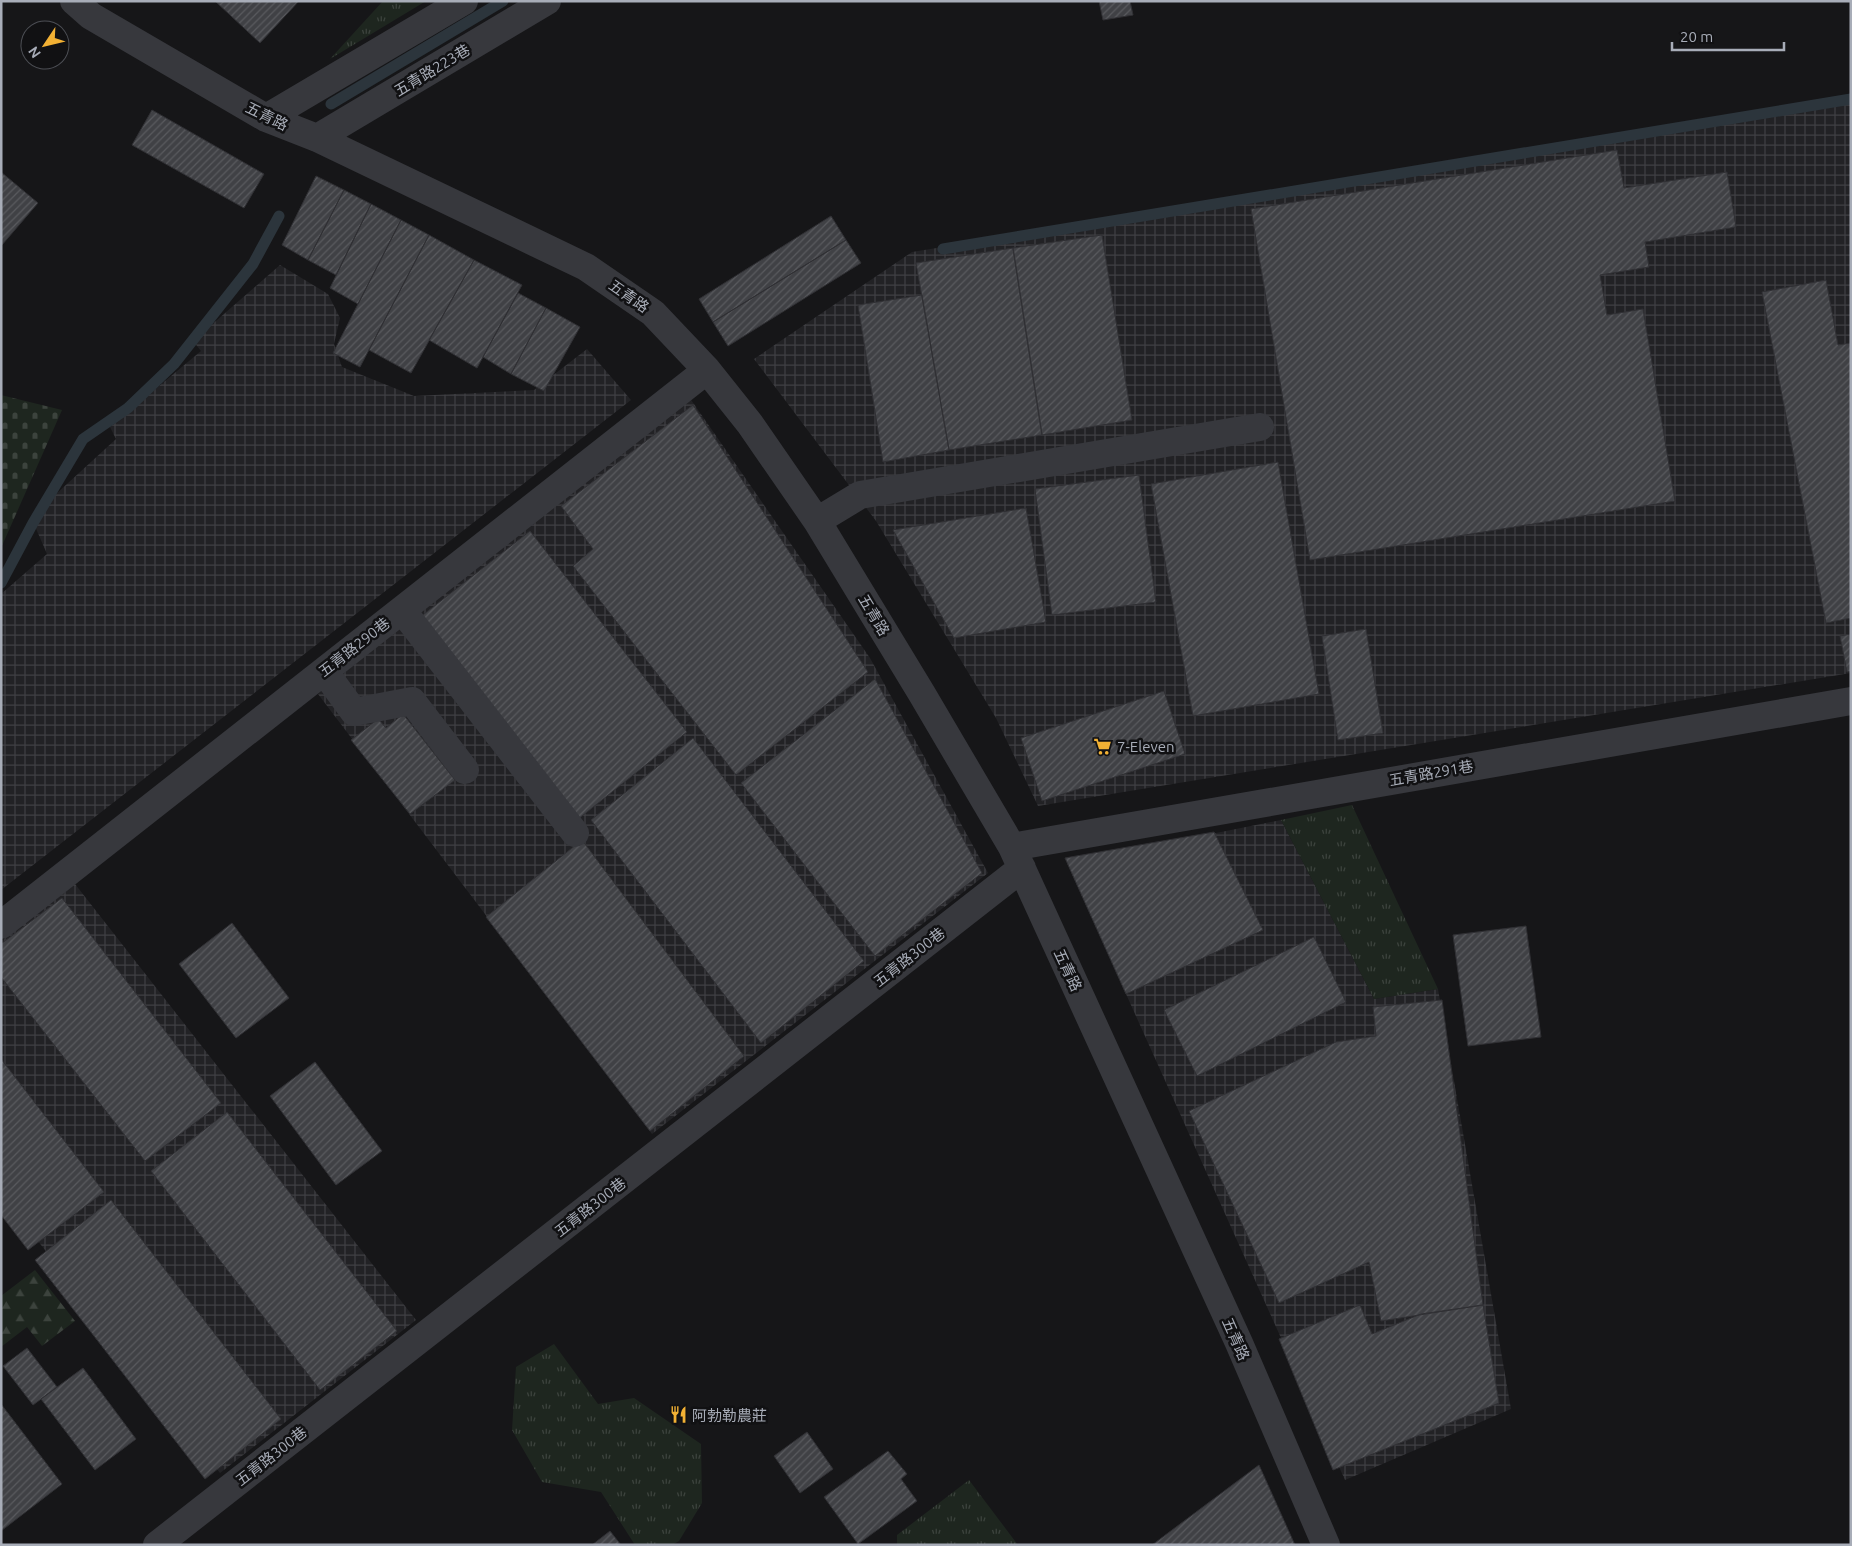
<svg xmlns="http://www.w3.org/2000/svg" width="1852" height="1546" viewBox="0 0 1852 1546" font-family="Ubuntu,'Noto Sans TC',sans-serif">
  <defs>
    <pattern id="industrial-grid" width="8" height="8" patternUnits="userSpaceOnUse" patternTransform="scale(1.25)"><rect width="8" height="8" fill="#222225"/><path d="M0 4h8M4 0v8" fill="none" stroke="#3f3f43"/></pattern>
    <pattern id="grass-tufts" width="24" height="20" patternUnits="userSpaceOnUse" patternTransform="scale(1.25)"><rect width="24" height="20" fill="#1e261f"/><path d="M3 7l-1-3M5 7V3M7 7l1-3M15 17l-1-3M17 17v-4M19 17l1-3" fill="none" stroke="#3c433d"/></pattern>
    <pattern id="forest-firs" width="22" height="20" patternUnits="userSpaceOnUse" patternTransform="scale(1.25)"><rect width="22" height="20" fill="#1e261f"/><path d="M5 1l3.5 6h-7zM16 11l3.5 6h-7z" fill="#3c433d"/></pattern>
    <pattern id="cemetery-stones" width="16" height="16" patternUnits="userSpaceOnUse" patternTransform="scale(1.25)"><rect width="16" height="16" fill="#1e261f"/><path d="M2 7V4a2 2 0 0 1 4 0v3zM10 15v-3a2 2 0 0 1 4 0v3z" fill="#3c433d"/></pattern>
    <pattern id="building-hatch" width="6" height="6" patternUnits="userSpaceOnUse" patternTransform="scale(1.25)"><rect width="6" height="6" fill="#404145"/><path d="M-1 1l2-2M0 6l6-6M5 7l2-2" fill="none" stroke="#595a5e"/></pattern>
  </defs>
  <rect width="100%" height="100%" fill="#161618"/>
  <!-- industrial -->
  <path fill="url(#industrial-grid)" d="M 1851,99 L 1851,673 L 1038,806 L 996,718 L 876,521 L 754,359 L 912,252 Z
    M 280,265 L 328,294 L 340,318 L 334,344 L 342,367 L 414,396 L 534,390 L 587,349 L 631,400 L 1,890 L 1,594 L 47,554 L 31,517 L 116,439 L 110,427 L 201,351 L 193,341 Z
    M 687,394 L 870,658 L 988,873 L 652,1134 L 318,694 Z
    M 1281,820 L 1374,999 L 1438,989 L 1511,1409 L 1345,1480 L 1067,863 Z
    M 75,884 L 416,1320 L 220,1473 L 1,1194 L 1,941 Z"/>
  <!-- grass -->
  <path fill="url(#grass-tufts)" d="M 383,1 L 426,1 L 330,59 Z
    M 1352,805 L 1438,989 L 1374,999 L 1281,820 Z
    M 554,1344 L 598,1404 L 634,1398 L 701,1444 L 702,1503 L 679,1541 L 672,1545 L 635,1545 L 601,1492 L 542,1482 L 512,1430 L 516,1367 Z
    M 969,1480 L 1018,1545 L 897,1545 L 897,1535 Z"/>
  <!-- forest -->
  <path fill="url(#forest-firs)" d="M 35,1270 L 75,1321 L 42,1346 L 27,1327 L 1,1347 L 1,1296 Z"/>
  <!-- cemetery -->
  <path fill="url(#cemetery-stones)" d="M 1,395 L 62,410 L 1,548 Z"/>
  <g fill="none" stroke-linecap="round" stroke-linejoin="round">
    <!-- stream -->
    <path stroke="#2c353c" stroke-width="11" d="M 331,104 L 503,1
      M 943,249 L 1851,99
      M 1,583 L 33,523 L 83,439 L 128,408 L 174,364 L 253,264 L 279,216"/>
  </g>
  <!-- building -->
  <path fill="url(#building-hatch)" stroke="#303034" d="M 215,1 L 299,1 L 260,43 Z
    M 1099,1 L 1130,1 L 1133,15 L 1103,20 Z
    M 152,110 L 264,174 L 244,208 L 132,145 Z
    M 1617,150 L 1624,188 L 1727,172 L 1736,227 L 1645,242 L 1649,267 L 1600,275 L 1607,315 L 1643,309 L 1675,501 L 1310,560 L 1251,209 Z
    M 1,172 L 38,203 L 1,246 Z
    M 316,176 L 344,190 L 308,260 L 282,245 Z
    M 344,190 L 371,204 L 336,275 L 308,260 Z
    M 371,204 L 401,220 L 358,304 L 330,288 Z
    M 831,216 L 846,240 L 713,322 L 699,299 Z
    M 401,220 L 429,235 L 360,367 L 333,353 Z
    M 429,235 L 474,260 L 411,373 L 369,350 Z
    M 1102,235 L 1132,420 L 1042,435 L 1013,248 Z
    M 846,240 L 861,263 L 728,346 L 713,322 Z
    M 1013,248 L 1042,435 L 949,450 L 916,263 Z
    M 474,260 L 522,285 L 477,368 L 429,340 Z
    M 1826,280 L 1838,345 L 1851,343 L 1851,618 L 1826,623 L 1762,292 Z
    M 518,293 L 546,308 L 511,374 L 483,357 Z
    M 922,295 L 949,450 L 883,462 L 858,305 Z
    M 546,308 L 580,327 L 544,391 L 511,374 Z
    M 693,405 L 868,672 L 736,775 L 573,566 L 593,549 L 561,506 Z
    M 1278,462 L 1319,694 L 1193,716 L 1151,484 Z
    M 1139,475 L 1156,602 L 1052,615 L 1035,489 Z
    M 1026,508 L 1046,622 L 954,638 L 893,530 Z
    M 530,531 L 687,732 L 577,820 L 419,618 Z
    M 1366,629 L 1383,733 L 1338,740 L 1322,636 Z
    M 1851,634 L 1851,671 L 1847,672 L 1840,636 Z
    M 875,679 L 982,873 L 875,956 L 741,783 Z
    M 1164,691 L 1185,754 L 1042,801 L 1021,738 Z
    M 403,714 L 455,780 L 410,814 L 351,740 L 378,719 L 386,728 Z
    M 693,738 L 864,961 L 761,1043 L 591,820 Z
    M 1214,832 L 1263,930 L 1126,994 L 1065,858 Z
    M 582,840 L 744,1056 L 650,1131 L 486,917 Z
    M 62,898 L 221,1103 L 145,1161 L 1,977 L 1,944 Z
    M 232,923 L 289,998 L 236,1038 L 179,964 Z
    M 1526,926 L 1541,1037 L 1468,1046 L 1453,935 Z
    M 1314,937 L 1346,1002 L 1197,1076 L 1164,1010 Z
    M 1442,1000 L 1483,1305 L 1381,1321 L 1369,1262 L 1279,1303 L 1189,1111 L 1336,1042 L 1376,1036 L 1373,1007 Z
    M 1,1059 L 104,1192 L 28,1250 L 1,1215 Z
    M 315,1062 L 382,1151 L 336,1185 L 270,1096 Z
    M 227,1112 L 397,1331 L 320,1390 L 151,1171 Z
    M 111,1200 L 281,1419 L 205,1479 L 35,1260 Z
    M 1360,1305 L 1372,1334 L 1421,1314 L 1483,1305 L 1499,1403 L 1333,1470 L 1279,1339 Z
    M 27,1348 L 57,1387 L 33,1405 L 3,1366 Z
    M 83,1368 L 136,1439 L 95,1470 L 41,1399 Z
    M 1,1404 L 62,1484 L 1,1531 Z
    M 807,1432 L 833,1469 L 800,1493 L 774,1456 Z
    M 888,1451 L 907,1474 L 901,1479 L 917,1501 L 858,1544 L 824,1497 Z
    M 1259,1465 L 1295,1545 L 1152,1545 Z
    M 610,1531 L 621,1545 L 592,1545 Z"/>
  <g fill="none" stroke-linecap="round" stroke-linejoin="round">
    <!-- minor -->
    <path stroke="#37383d" stroke-width="28" d="M 74,1 L 91,16 L 266,118 L 317,138 L 586,267 L 653,313 L 707,370 L 750,424 L 817,521 L 922,694 L 1012,847 L 1239,1343 L 1326,1545
      M 266,118 L 464,1
      M 317,138 L 547,1
      M 817,521 L 860,495 L 1260,427
      M 402,610 L 575,833
      M 324,671 L 354,712 L 412,701 L 465,770
      M 1012,847 L 1851,701
      M 1,925 L 707,370
      M 157,1545 L 1022,868"/>
  </g>
  <!-- icons -->
  <defs>
    <symbol id="supermarket-bare" viewBox="-9 -9 18 18"><path d="M-6-5.5h2.5l.6 2H6L4.5 2H-2.5L-4.4-4H-6ZM-1.5 3.2a1.3 1.3 0 1 0 .1 0ZM3 3.2a1.3 1.3 0 1 0 .1 0Z" fill="#f2b134" stroke="#111113" stroke-width="2.5" paint-order="stroke"/></symbol>
    <symbol id="restaurant-bare" viewBox="-9 -9 18 18"><path d="M-5-6h1v4h1v-4h1v4h1v-4h1v5L-1.5 .5V6h-2V.5L-5-1ZM5-6V6H3V1.5H1.5Q1.5-4 5-6Z" fill="#f2b134" stroke="#111113" stroke-width="2.5" paint-order="stroke"/></symbol>
  </defs>
  <g fill-rule="evenodd">
    <use href="#supermarket-bare" x="1090" y="734" width="25" height="25"/>
    <use href="#restaurant-bare" x="666" y="1402" width="25" height="25"/>
  </g>
  <g text-anchor="middle" dominant-baseline="central" stroke-width="5" stroke-linejoin="round" paint-order="stroke">
    <!-- street labels -->
    <g font-size="15" fill="#a8adb8" stroke="#111113">
      <text transform="translate(432 70) rotate(-31)">五青路223巷</text>
      <text transform="translate(267 116) rotate(26)">五青路</text>
      <text transform="translate(629 296) rotate(35)">五青路</text>
      <text transform="translate(874 615) rotate(59)">五青路</text>
      <text transform="translate(354 647) rotate(-38)">五青路290巷</text>
      <text transform="translate(1431 773) rotate(-10)">五青路291巷</text>
      <text transform="translate(909 957) rotate(-38)">五青路300巷</text>
      <text transform="translate(1068 970) rotate(65)">五青路</text>
      <text transform="translate(590 1207) rotate(-38)">五青路300巷</text>
      <text transform="translate(1236 1339) rotate(66)">五青路</text>
      <text transform="translate(271 1456) rotate(-38)">五青路300巷</text>
    </g>
    <!-- poi labels -->
    <g font-size="15" fill="#a8adb8" stroke="#111113" text-anchor="start">
      <text x="1117" y="746">7-Eleven</text>
      <text x="692" y="1415">阿勃勒農莊</text>
    </g>
  </g>
  <!-- border -->
  <rect width="1852" height="1546" fill="none" stroke="#a8adb8" stroke-width="5"/>
  <!-- north arrow -->
  <g transform="translate(45 45) rotate(235)"><circle r="24" fill="#111113" stroke="#4d4f55"/>
  <path d="M0-4L9 19L0 12L-9 19Z" fill="#f2b134"/>
  <text y="-8" font-size="14" font-weight="bold" text-anchor="middle" fill="#a8adb8">N</text>
  </g>
  <!-- scale -->
  <path d="M1672 42v8h112v-8" fill="none" stroke="#a8adb8" stroke-width="2.5"/>
  <text x="1680" y="42" font-size="15" fill="#a8adb8" stroke="#111113" stroke-width="4" paint-order="stroke">20 m</text>
</svg>
